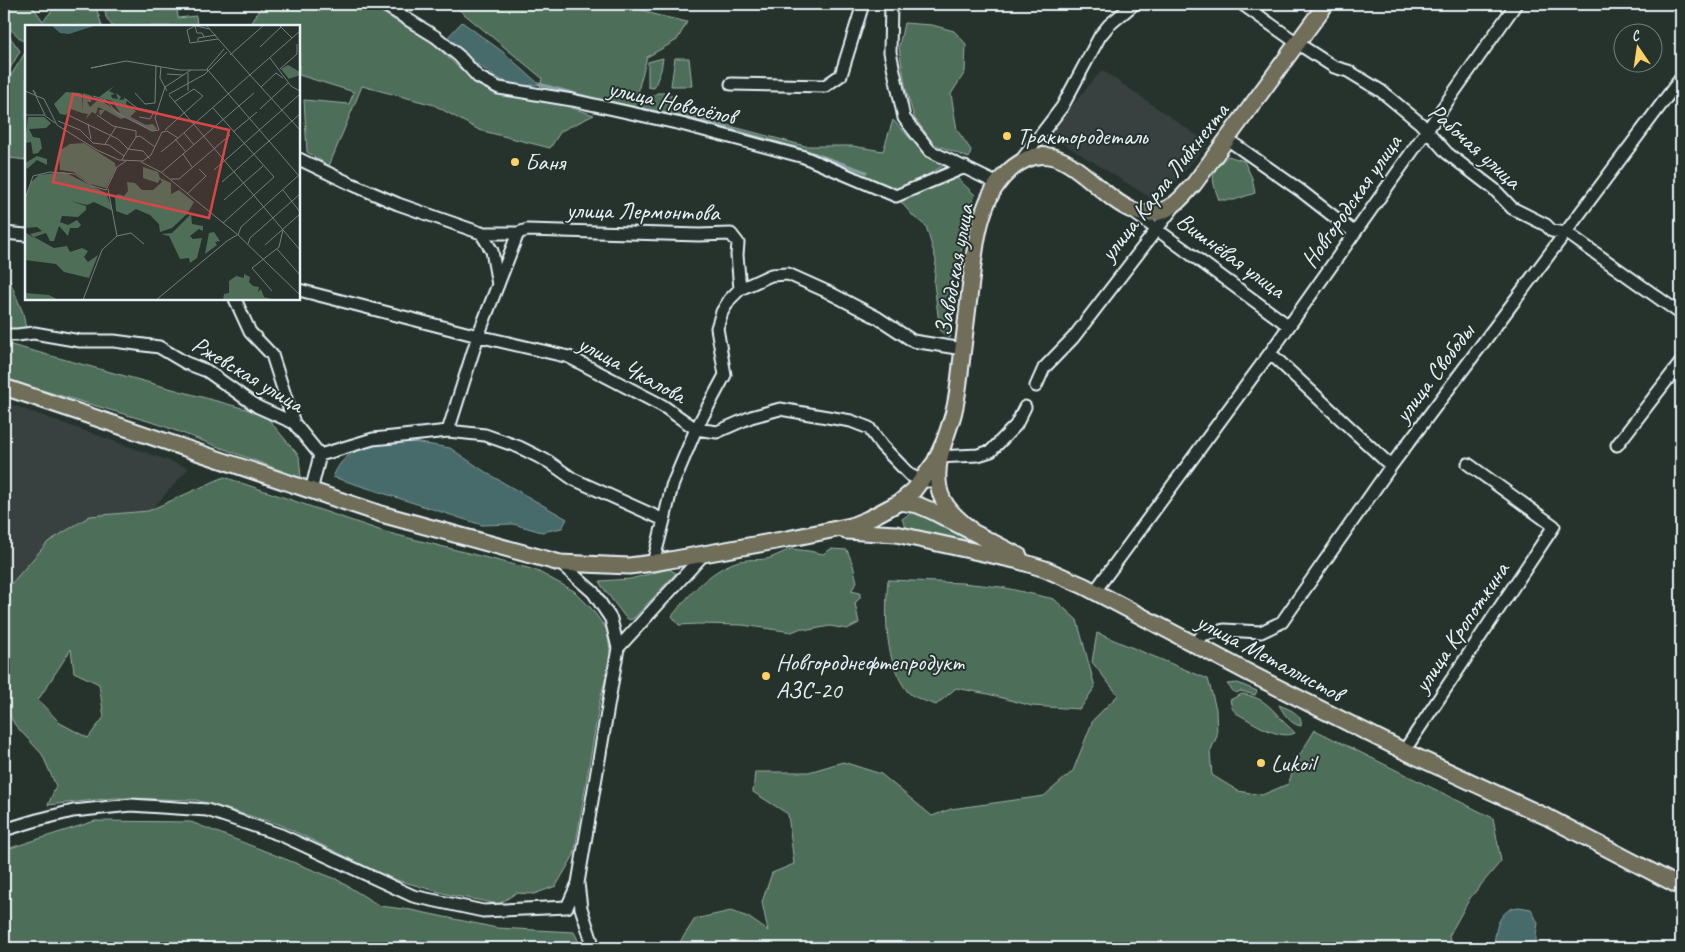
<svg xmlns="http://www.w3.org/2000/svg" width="1685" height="952" viewBox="0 0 1685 952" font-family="Caveat,sans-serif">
  <rect width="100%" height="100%" fill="#26332d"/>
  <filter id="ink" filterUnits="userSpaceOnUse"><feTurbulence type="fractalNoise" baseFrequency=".02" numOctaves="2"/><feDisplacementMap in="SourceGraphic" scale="10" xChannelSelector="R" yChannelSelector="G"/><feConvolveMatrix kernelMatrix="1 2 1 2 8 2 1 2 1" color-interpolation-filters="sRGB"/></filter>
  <g filter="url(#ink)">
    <!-- built -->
    <path fill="#39403f" d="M 1102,70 L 1208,143 L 1166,193 L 1154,200 L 1048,134 Z
      M 4,402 L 189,468 L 63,608 L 4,632 Z"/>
    <!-- green -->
    <path fill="#4e6e58" stroke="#9bb0a8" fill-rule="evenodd" d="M 4,4 L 31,4 L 43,21 L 58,4 L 95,4 L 102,26 L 26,26 L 26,44 L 4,23 Z
      M 104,4 L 201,4 L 201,5 L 177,7 L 178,18 L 196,16 L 197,26 L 112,26 L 106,17 Z
      M 263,4 L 368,4 L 434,44 L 458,67 L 493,93 L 557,103 L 594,115 L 561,131 L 550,148 L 479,130 L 434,105 L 362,86 L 329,166 L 307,152 L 304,100 L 349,104 L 354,92 L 299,75 L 299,26 L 250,26 Z
      M 452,4 L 627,4 L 656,15 L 687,22 L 677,40 L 647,57 L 639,87 L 638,99 L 633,111 L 540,91 L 542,78 Z
      M 904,23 L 932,25 L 954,31 L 966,44 L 965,72 L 951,94 L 957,130 L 971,150 L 969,158 L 934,144 L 914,117 L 906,90 L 899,47 Z
      M 4,29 L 20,51 L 8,72 L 4,69 Z
      M 26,51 L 26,160 L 9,158 L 4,167 L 4,73 L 10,77 Z
      M 663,58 L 661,70 L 654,88 L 648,87 L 648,62 Z
      M 675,58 L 689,58 L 692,86 L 671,86 Z
      M 657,93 L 664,93 L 672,96 L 675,105 L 683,112 L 695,111 L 704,119 L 805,146 L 852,146 L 883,151 L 893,120 C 909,137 923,155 945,165 L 913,183 L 894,191 L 859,177 L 640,113 L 644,104 Z
      M 1228,156 L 1244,161 L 1252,178 L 1255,193 L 1234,200 L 1219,200 C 1211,177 1209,173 1228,156 Z
      M 957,178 L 975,195 L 965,222 L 950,338 L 940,331 L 934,283 L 936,260 L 926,226 L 914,217 L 900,201 Z
      M 4,274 L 7,274 L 23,313 L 26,329 L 4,329 Z
      M 4,343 L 264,414 L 299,456 L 301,478 L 158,424 L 4,379 Z
      M 224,477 L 385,532 L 535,570 L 574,591 L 591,608 L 607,630 L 611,657 L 600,700 L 574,855 L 556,886 L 534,894 L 516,893 L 499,904 L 450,895 L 390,878 L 281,825 L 196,800 L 115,798 L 48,805 L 56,786 L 42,754 L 15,725 L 4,705 L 4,592 L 48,542 L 90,516 L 148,511 ZM 71,649 L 74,672 L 99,684 L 104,717 L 88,738 L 60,723 L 38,700 Z
      M 912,512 L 929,518 L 987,544 L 986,547 L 910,530 L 905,526 L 902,519 Z
      M 791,549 L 809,551 L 823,554 L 831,549 L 847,550 L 853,565 L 857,582 L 851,591 L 860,593 L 860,598 L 855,603 L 859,623 L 847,629 L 830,626 L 809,630 L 801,628 L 792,632 L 742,625 L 698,624 L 679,625 L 672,616 C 690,594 708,572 736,562 C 746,559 756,560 766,559 C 770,559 785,551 791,549 Z
      M 669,569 L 676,573 L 634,618 L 630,620 L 625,617 L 601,585 L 600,581 L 630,579 Z
      M 888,580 L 962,583 L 1001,587 L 1054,599 L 1077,620 L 1095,687 L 1080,709 L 1032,706 L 988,694 L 956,688 L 936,705 C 929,702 913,698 908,692 C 884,662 885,616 888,580 Z
      M 1097,633 L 1208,679 L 1216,709 L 1217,736 L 1210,752 L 1212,775 L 1238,791 L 1262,795 L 1288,784 L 1299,756 L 1315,730 L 1493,818 L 1501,861 L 1470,898 L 1449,936 L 1451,948 L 676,948 L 695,919 L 731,911 L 748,917 L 768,931 L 762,902 L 772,873 L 794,864 L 788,814 L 753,792 L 755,772 L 809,772 L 843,762 L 881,774 L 932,816 L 951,809 L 1044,796 L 1073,771 L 1093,720 L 1118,695 L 1092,662 Z
      M 1238,683 L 1257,691 L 1255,695 L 1241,691 L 1235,693 L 1227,684 Z
      M 1242,694 C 1261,697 1269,705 1281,719 C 1285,724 1291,728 1295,733 C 1279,741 1251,721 1236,713 L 1232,708 L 1230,700 Z
      M 1279,705 C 1289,709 1303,714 1301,726 C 1290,724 1284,714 1279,705 Z
      M 95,821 L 191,822 L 336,879 L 380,906 L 411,910 L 497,928 L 574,932 L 582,948 L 4,948 L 4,850 Z"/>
    <!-- water -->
    <path fill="#476b6a" stroke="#87a1a3" d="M 462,22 L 503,52 L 539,84 C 534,85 528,86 523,86 C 495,84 467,55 447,38 Z
      M 401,440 L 450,448 L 490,475 L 567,519 L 562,528 L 542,532 L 513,524 L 482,525 L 333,477 C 346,445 370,447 401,440 Z
      M 1519,907 L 1531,909 L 1538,923 L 1536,936 L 1536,948 L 1494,948 C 1495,930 1498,909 1519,907 Z"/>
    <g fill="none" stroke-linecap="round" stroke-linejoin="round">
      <!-- stream -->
      <path stroke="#87a1a3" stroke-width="3" d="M 539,84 L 598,100 L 654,111 L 712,124 L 804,150 L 866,172"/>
      <defs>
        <path id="minor" d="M 383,4 L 436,37 L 459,56 L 478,77 L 499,88 L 572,100 L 681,124 L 726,136 L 804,157 L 896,196 L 965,167
          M 891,4 L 890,52 L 904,118 L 930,151 L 998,184
          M 1242,4 L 1297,43 L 1334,67 L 1348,71 L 1381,91 L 1420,123 L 1447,153 L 1494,189 L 1512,208 L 1546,225 L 1552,231 L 1567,233 L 1681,314
          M 731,84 L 825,86 L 841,75 L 863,4
          M 1227,139 L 1301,191 L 1355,233
          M 299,159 L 349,183 L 398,204 L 481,233 L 518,233 L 527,230 L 699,235 L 731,234 L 738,243 L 737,255 L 740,289 L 771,275 L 788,274 L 828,292 L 878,318 L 913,341 L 963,349
          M 1019,163 L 1062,107 L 1100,36 L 1109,25 L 1134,4
          M 1133,212 L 1289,326
          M 4,233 L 26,235
          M 481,233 L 492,251 L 498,285
          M 299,290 L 478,336 L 569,357 L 663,406 L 696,429 L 717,432 L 751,417 L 780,409 L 851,421 L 869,428 L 882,446 L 910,475 L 922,481 L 938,481
          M 235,299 L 250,332 L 272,355 L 294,423
          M 4,335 L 17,335 L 34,333 L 80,341 L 114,341 L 159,347 L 186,363 L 207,371 L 258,407 L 294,423 L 320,455 L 373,439 L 393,437 L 448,431 L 485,435 L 519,447 L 549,462 L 573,479 L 664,520 L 653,563
          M 1270,353 L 1391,466
          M 1036,386 L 1044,368 L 1073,338 L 1177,203
          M 448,431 L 478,336 L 518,233
          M 1617,445 L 1681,362
          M 937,457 L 978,455 L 991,451 L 1016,425 L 1025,407
          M 311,491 L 320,455
          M 664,520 L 672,486 L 696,429 L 725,375 L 717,328 L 722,312 L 730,299 L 740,289
          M 560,563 L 593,592 L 611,619 L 618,648
          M 1095,591 L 1270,353 L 1516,4
          M 1196,644 L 1202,635 L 1224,630 L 1261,632 L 1282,622 L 1391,466 L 1681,78
          M 1404,751 L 1554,526 L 1468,464
          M 4,830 L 37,820 L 73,811 L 131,805 L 207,810 L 281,835 L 413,896 L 483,911 L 567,907 L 578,883 L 618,648 L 704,554
          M 578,883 L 581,908 L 594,948"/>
        <path id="major" d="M 4,387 L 381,514 L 560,563 L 629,566 L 653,563 L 787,539 L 851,526 L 868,519 L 900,502 L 914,490 L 935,462 L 944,442
          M 900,502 L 918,505 L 932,511 L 1019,556
          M 970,529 C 957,518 942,506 939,488 C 934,462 946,439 953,415 C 959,393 960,370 963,348 C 966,323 969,298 972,273 C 975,249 978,224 987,203 C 994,185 1009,167 1027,159 C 1081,135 1117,244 1173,205 C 1181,200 1187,191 1194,184 L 1326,4
          M 846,531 L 896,534 L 1019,561 L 1045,569 L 1084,586 L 1253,675 L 1404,751 L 1549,818 L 1681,887"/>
      </defs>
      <!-- minor casing -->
      <use href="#minor" stroke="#e8f1f8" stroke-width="15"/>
      <!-- major casing -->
      <use href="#major" stroke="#e8f1f8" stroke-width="19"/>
      <!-- minor -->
      <use href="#minor" stroke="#26332d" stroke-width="11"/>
      <!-- major -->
      <use href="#major" stroke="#706e59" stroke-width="15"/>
    </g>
  </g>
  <!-- markers -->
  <g fill="#ffd166" stroke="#26332d" stroke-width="2">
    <circle cx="1007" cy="136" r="5"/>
    <circle cx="515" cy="162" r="5"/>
    <circle cx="766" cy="676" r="5"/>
    <circle cx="1261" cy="763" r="5"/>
  </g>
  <g text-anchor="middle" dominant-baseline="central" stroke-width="4" stroke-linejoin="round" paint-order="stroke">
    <!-- street labels -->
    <g font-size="24" fill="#e8f1f8" stroke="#26332d">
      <text transform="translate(672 102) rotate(13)">улица Новосёлов</text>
      <text transform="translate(1475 146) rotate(42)">Рабочая улица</text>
      <text transform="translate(1164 182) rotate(-52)">улица Карла Либкнехта</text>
      <text transform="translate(1351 201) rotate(-55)">Новгородская улица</text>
      <text transform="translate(643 211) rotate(1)">улица Лермонтова</text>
      <text transform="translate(1231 255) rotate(36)">Вишнёвая улица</text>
      <text transform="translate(954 270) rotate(-80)">Заводская улица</text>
      <text transform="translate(632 369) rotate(28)">улица Чкалова</text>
      <text transform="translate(1434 373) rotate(-53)">улица Свободы</text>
      <text transform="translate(248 374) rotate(31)">Ржевская улица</text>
      <text transform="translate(1461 627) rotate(-56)">улица Кропоткина</text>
      <text transform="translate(1270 657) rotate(28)">улица Металлистов</text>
    </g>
    <!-- poi labels -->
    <g font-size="24" fill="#e8f1f8" stroke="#26332d" text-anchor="start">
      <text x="1017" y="136">Трактородеталь</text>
      <text x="525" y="162">Баня</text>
      <text x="776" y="662">Новгороднефтепродукт<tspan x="776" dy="28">АЗС-20</tspan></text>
      <text x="1271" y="763">Lukoil</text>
    </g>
  </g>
  <!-- overview -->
  <g transform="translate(25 25)">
    <rect width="275" height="275" fill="#26332d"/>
    <path d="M 263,40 L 275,47 L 275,50 L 264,54 L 256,44 ZM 89,61 L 84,66 L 90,69 L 86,70 L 87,73 L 93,74 L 91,68 L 96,72 L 94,75 L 102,74 L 101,79 L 111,86 L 105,92 L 120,100 L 128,99 L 132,104 L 127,106 L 96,89 L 87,76 L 74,72 ZM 41,67 L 56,68 L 52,72 L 57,68 L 57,88 L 46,84 L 41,90 L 35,89 L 29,79 ZM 58,68 L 67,71 L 66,77 L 62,77 L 65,82 L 74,74 L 101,92 L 96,94 L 80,85 L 75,91 L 74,85 L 79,85 L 73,82 L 71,89 L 67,87 L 60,95 L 63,89 L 57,88 ZM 3,92 L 19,92 L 26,98 L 21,103 L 4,104 L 8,112 L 15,113 L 17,123 L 13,128 L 8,129 L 6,117 L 0,118 ZM 59,118 L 90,138 L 91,143 L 81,163 L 65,159 L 49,147 L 35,145 L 34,126 L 45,119 ZM 12,131 L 22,134 L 22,140 L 12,135 L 2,144 L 0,138 ZM 118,142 L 133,147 L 135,153 L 146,158 L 146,169 L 154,165 L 169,177 L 162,189 L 147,203 L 135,207 L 134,199 L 125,190 L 111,184 L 102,190 L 91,186 L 90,172 L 93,169 L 99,171 L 103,166 L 102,157 L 110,158 L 117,165 L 128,165 L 137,157 L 135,154 L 133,158 L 118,153 ZM 39,147 L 81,168 L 88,186 L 69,177 L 62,180 L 46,176 L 61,181 L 61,185 L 53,192 L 37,191 L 35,197 L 43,200 L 52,195 L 56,200 L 53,203 L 45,203 L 43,211 L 34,201 L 29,216 L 25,216 L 21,208 L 9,212 L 29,223 L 42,221 L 45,227 L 57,223 L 63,226 L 59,232 L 63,237 L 73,230 L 64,253 L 39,247 L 31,239 L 0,235 L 0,207 L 9,213 L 5,209 L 17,206 L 12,202 L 0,203 L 0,174 L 6,157 L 14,150 ZM 166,189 L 167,199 L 178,201 L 178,206 L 174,204 L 165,211 L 168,214 L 177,213 L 172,233 L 165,238 L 164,233 L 155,234 L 144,211 L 136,209 L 147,208 ZM 189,207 L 195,216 L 190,217 L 192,220 L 180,229 L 184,208 ZM 219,249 L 225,252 L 224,257 L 228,261 L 234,262 L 233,267 L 236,264 L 239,272 L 250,275 L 198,275 L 199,269 L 204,268 L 204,256 L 211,251 L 219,253 ZM 0,268 L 24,270 L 34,275 L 0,275 Z" fill="#4e6e58"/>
    <path d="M 26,0 L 72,0 L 44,9 L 35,8 Z" fill="#476b6a"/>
    <path fill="none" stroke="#476b6a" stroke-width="2.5" d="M 96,88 L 122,102"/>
    <path fill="none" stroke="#747f7e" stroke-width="1" d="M 166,0 L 185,4M 181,0 L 225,50M 254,0 L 267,13M 179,12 L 177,8 L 172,8 L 170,1 L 162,5 L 165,18 L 193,14M 173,16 L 173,13 L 191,10M 235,22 L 256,2M 199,24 L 182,44 L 275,152M 205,30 L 239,0M 245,33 L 266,61 L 275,66M 85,39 L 66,43 L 101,36 L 155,45 L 183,45M 136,42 L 135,53 L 142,66M 255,44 L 272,29 L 272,19M 163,48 L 163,66M 142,49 L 158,50M 225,50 L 275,105M 140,62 L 166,45M 236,62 L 251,48 L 258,53M 0,66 L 19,74 L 32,100 L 72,125 L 94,135 L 118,136 L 126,130 L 137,107 L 142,106 L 153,113 L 275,6M 110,68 L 120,79 L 130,78 L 131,40M 11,69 L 8,65 L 20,90M 144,69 L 180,49 L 202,27M 144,70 L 275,225M 68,71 L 81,75 L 92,88 L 127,106 L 134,105M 99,73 L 112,83 L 131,87M 188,83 L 249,152 L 198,198M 235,84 L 263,58M 257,85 L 275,69M 0,90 L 19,90 L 30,98M 43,90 L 93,114 L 103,124 L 118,126 L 125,134M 72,90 L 88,101 L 111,106 L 111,112 L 115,111 L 130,122M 114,92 L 125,94 L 129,87M 33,96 L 55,105 L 68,118 L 84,120 L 99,131 L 97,135M 63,99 L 66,114M 134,105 L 130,93 L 140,62M 140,105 L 178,71 L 169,64 L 149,77M 208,107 L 232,87M 159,108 L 169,120M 150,114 L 161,127M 80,119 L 91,102M 136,127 L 153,113M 158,129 L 167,142M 99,131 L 111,112M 116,137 L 136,147 L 213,210 L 275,270M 189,145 L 257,85M 137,147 L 229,68M 146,154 L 154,154 L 205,110M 197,157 L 275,89M 258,165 L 275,187M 162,169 L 181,151 L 174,144M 0,174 L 8,151 L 25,147 L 50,149 L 67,161 L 81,165 L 92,142 L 101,136M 199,175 L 238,141M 213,210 L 216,202 L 274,150M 92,211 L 106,208 L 119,219M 223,219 L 225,213 L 275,169M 240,220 L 275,189M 252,224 L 275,250M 247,266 L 227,243 L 254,222 L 258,205M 58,275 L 77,225 L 92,211 L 83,164M 131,275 L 202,216 L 212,210"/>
    <path fill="#d94647" fill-opacity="0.15" stroke="#d94647" stroke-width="2.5" d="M 48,69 L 204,105 L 184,193 L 28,157 Z"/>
    <rect width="275" height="275" fill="none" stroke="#e8f1f8" stroke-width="2.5"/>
  </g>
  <!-- margin -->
  <rect width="1685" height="952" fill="none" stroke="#26332d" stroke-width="20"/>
  <rect x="10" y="10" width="1665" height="932" fill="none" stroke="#e8f1f8" stroke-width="2" filter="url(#ink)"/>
  <!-- north arrow -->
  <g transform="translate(1638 48) rotate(347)"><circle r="24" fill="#26332d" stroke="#747f7e"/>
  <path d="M0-4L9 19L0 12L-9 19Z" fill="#ffd166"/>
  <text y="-8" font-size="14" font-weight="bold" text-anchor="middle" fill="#e8f1f8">С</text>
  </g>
</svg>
